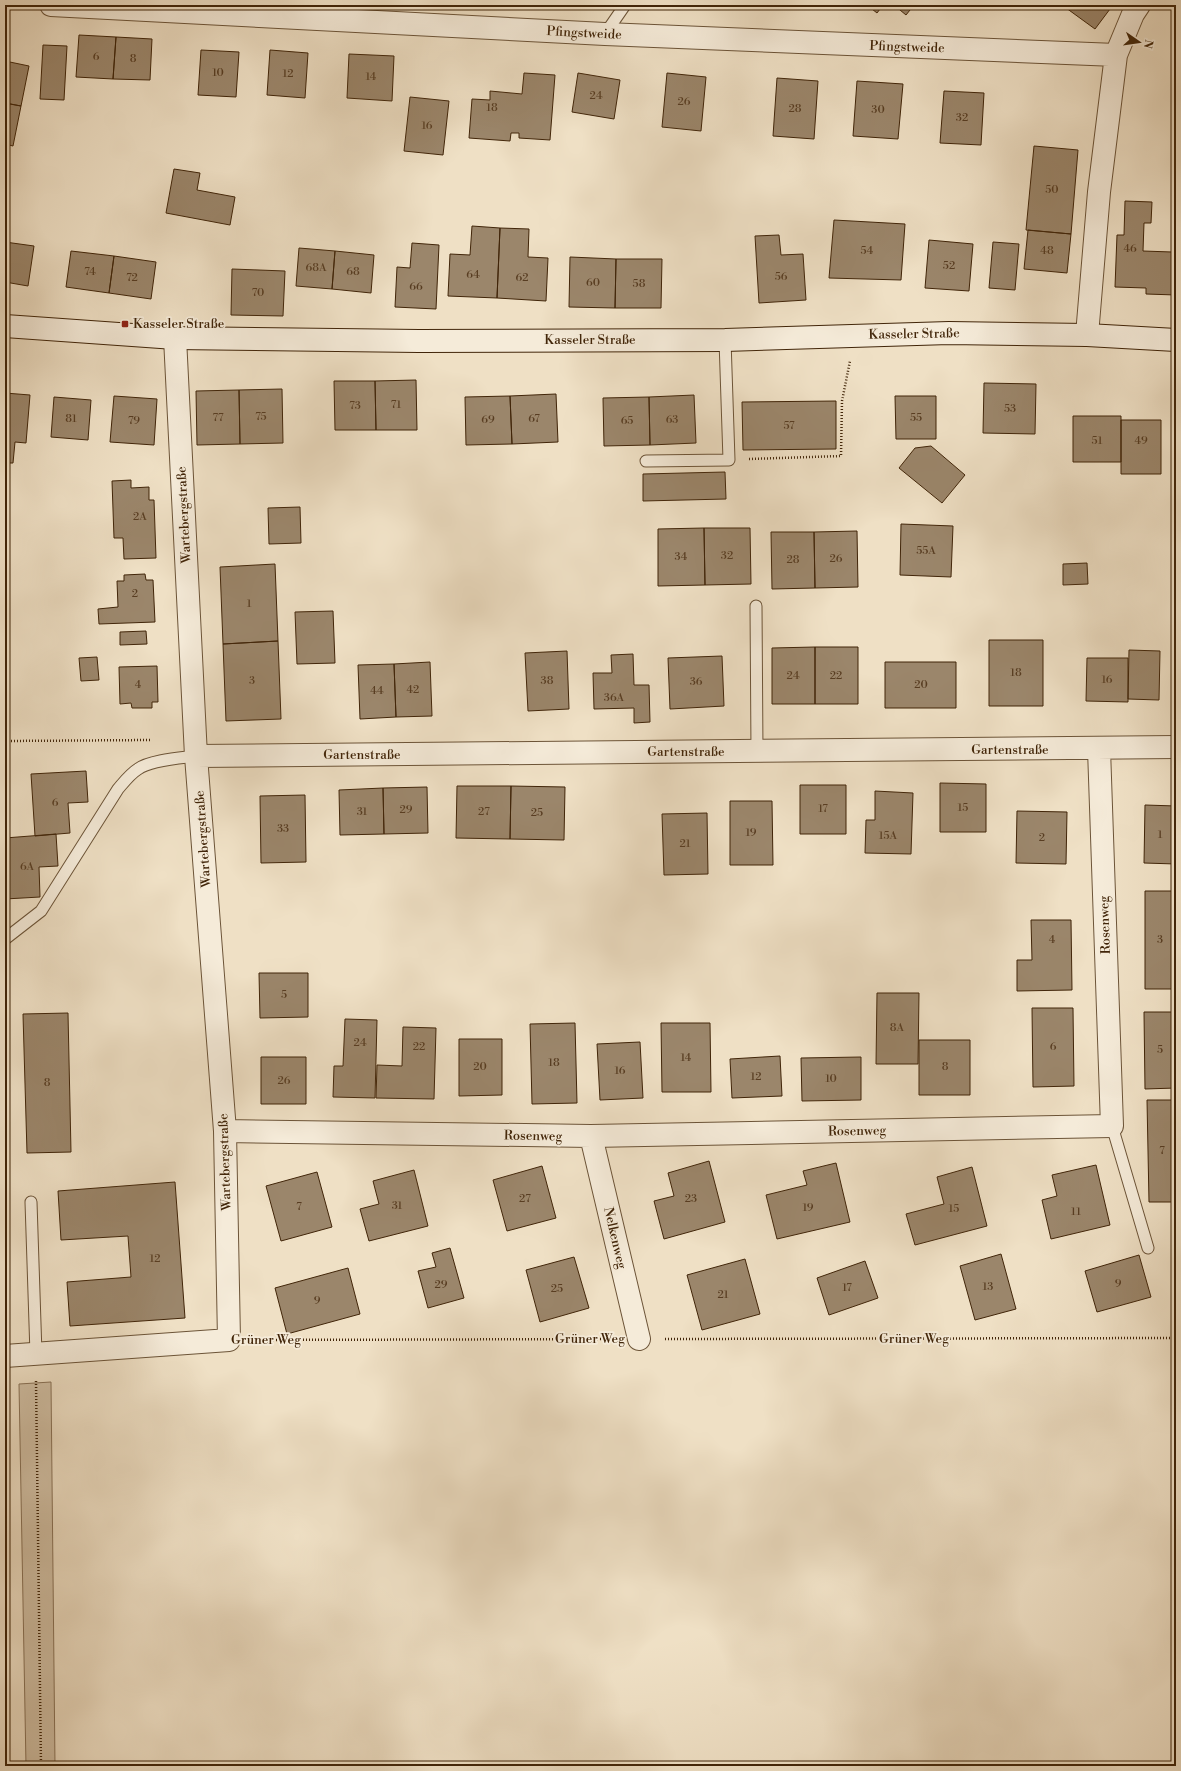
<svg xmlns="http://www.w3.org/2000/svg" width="1181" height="1771" viewBox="0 0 1181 1771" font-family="'Libre Bodoni',serif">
  <rect width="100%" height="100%" fill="#efe0c5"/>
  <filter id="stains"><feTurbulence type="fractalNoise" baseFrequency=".005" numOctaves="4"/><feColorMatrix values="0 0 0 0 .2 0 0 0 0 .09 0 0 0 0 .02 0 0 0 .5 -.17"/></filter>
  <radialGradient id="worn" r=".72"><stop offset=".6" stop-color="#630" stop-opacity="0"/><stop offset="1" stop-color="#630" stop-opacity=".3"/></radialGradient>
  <!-- green -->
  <path fill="#d1c0a5" stroke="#897257" d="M 51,1382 L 55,1766 L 26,1766 L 19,1384 Z"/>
  <!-- building -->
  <path fill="#9b866b" stroke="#412509" d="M 867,5 L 883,5 L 877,13 Z
    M 894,5 L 914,5 L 906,15 Z
    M 1062,5 L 1113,5 L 1095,29 Z
    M 79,35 L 116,37 L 113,79 L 76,77 Z
    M 116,37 L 152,39 L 150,80 L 113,79 Z
    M 43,45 L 67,46 L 64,100 L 40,99 Z
    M 201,50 L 239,52 L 236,97 L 198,95 Z
    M 270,50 L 308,53 L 305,98 L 267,95 Z
    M 349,54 L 394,56 L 392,101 L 347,98 Z
    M 5,61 L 29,66 L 21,106 L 5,103 Z
    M 524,73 L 555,75 L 550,140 L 519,138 L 519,133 L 511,133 L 510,141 L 469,138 L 472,99 L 490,100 L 490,91 L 522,94 Z
    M 578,73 L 620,80 L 614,119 L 572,112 Z
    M 667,73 L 706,77 L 701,131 L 662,127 Z
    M 777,78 L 818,81 L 814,139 L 773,136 Z
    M 857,81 L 903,84 L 898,139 L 853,136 Z
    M 944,91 L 984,93 L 981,145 L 940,143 Z
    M 410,97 L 449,101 L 443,155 L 404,151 Z
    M 5,103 L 21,106 L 13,146 L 5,144 Z
    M 1034,146 L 1078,150 L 1071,234 L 1026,230 Z
    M 174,169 L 200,173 L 197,190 L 235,197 L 230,225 L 166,213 Z
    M 1125,201 L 1152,202 L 1151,223 L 1144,223 L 1143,251 L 1172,252 L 1176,247 L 1176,238 L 1176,295 L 1146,294 L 1146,288 L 1115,287 L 1117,235 L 1124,235 Z
    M 834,220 L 905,224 L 901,280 L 829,278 Z
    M 472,226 L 500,228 L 497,298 L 448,296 L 450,254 L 470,255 Z
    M 500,228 L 529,229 L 528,257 L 548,258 L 546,301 L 497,298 Z
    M 1028,230 L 1071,234 L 1067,273 L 1024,269 Z
    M 779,235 L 781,255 L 803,254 L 806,300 L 759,303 L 755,236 Z
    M 929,240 L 973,244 L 969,291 L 925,288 Z
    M 5,242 L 34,246 L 28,286 L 5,282 Z
    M 993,242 L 1019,244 L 1015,290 L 989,288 Z
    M 412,243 L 439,245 L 436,309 L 395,307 L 397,267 L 410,268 Z
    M 299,248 L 335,251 L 332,289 L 296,286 Z
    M 71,251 L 114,256 L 109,293 L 66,287 Z
    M 335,251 L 374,255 L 371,293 L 332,289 Z
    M 114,256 L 156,262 L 151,299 L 109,293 Z
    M 570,257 L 616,259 L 615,308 L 569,307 Z
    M 616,259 L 662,259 L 661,308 L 615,308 Z
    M 232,269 L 285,271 L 283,316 L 231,315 Z
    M 416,380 L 417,430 L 376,430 L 375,381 Z
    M 334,381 L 375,381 L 376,430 L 335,430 Z
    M 984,383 L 1036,384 L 1035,434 L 983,433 Z
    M 282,389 L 283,443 L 240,444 L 239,390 Z
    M 239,390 L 240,444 L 197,445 L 196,391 Z
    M 5,393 L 30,395 L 26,443 L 15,442 L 13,463 L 5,463 Z
    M 556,394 L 558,442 L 512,444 L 510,396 Z
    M 694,395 L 696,443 L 650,445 L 649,397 Z
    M 114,396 L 157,399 L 154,445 L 110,442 Z
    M 510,396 L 512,444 L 466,445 L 465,397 Z
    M 895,396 L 936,396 L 936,439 L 896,439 Z
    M 54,397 L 91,400 L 88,440 L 51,437 Z
    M 649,397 L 650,445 L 604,446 L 603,398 Z
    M 836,401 L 836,449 L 743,450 L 742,402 Z
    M 1073,416 L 1121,416 L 1121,462 L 1073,462 Z
    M 1121,420 L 1161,420 L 1161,474 L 1121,474 Z
    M 931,446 L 965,475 L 942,503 L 899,468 L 915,448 Z
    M 725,472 L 726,499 L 643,501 L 643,474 Z
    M 131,480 L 131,488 L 149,487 L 149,500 L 154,500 L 156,558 L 124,559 L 123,538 L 114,538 L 112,481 Z
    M 300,507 L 301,543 L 269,544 L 268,508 Z
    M 901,524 L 953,526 L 951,577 L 900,575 Z
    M 704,528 L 750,528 L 751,584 L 705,585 Z
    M 704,528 L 705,585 L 658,586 L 658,529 Z
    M 857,531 L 858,587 L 815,588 L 814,532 Z
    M 771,532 L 814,532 L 815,588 L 772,589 Z
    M 1087,563 L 1088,584 L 1063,585 L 1063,564 Z
    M 275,564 L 278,641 L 223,644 L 220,567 Z
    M 145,574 L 146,580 L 153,580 L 155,622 L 99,624 L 98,609 L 118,607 L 117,581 L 124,581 L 124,575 Z
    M 333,611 L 335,663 L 297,664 L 295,612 Z
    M 146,631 L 147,644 L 120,645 L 120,632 Z
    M 989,640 L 1043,640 L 1043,706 L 989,706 Z
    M 278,641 L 281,719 L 226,721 L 223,644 Z
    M 815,647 L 858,647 L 858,704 L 815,704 Z
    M 815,647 L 815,704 L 772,704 L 772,648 Z
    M 1129,650 L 1160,651 L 1159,700 L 1128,699 Z
    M 567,651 L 569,709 L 528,711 L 525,653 Z
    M 633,654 L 634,685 L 649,685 L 650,722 L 634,723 L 634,708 L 594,709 L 593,673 L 612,673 L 611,655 Z
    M 722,656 L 724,706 L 670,709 L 668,658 Z
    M 97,657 L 99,680 L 81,681 L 79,658 Z
    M 1087,658 L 1128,658 L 1128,702 L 1086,701 Z
    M 430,662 L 432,716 L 396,717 L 394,664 Z
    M 885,662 L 956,662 L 956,708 L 885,708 Z
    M 394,664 L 396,717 L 360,719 L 358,665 Z
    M 157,666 L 158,702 L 152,702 L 152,708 L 132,708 L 131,703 L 120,704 L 119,667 Z
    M 86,771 L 88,802 L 68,803 L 70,833 L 35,836 L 31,774 Z
    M 940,783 L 986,784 L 986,832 L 940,832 Z
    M 800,785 L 846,785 L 846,834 L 800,834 Z
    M 457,786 L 511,786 L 510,839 L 456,838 Z
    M 511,786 L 565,787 L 564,840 L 510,839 Z
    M 427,787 L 428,833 L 384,834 L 383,788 Z
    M 383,788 L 384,834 L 340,835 L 339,790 Z
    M 875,791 L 913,793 L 911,854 L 865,853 L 866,820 L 875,820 Z
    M 305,795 L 306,862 L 261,863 L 260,796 Z
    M 730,801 L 772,801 L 773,865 L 730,865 Z
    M 1145,805 L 1176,806 L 1176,864 L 1144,863 Z
    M 1017,811 L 1067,812 L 1066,864 L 1016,863 Z
    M 707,813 L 708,874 L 664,875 L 662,814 Z
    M 56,834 L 58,866 L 39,867 L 40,897 L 5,899 L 5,838 Z
    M 1145,891 L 1176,891 L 1176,989 L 1145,989 Z
    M 1031,920 L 1071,920 L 1072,990 L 1017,991 L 1017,960 L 1032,960 Z
    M 259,973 L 308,973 L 308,1017 L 260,1018 Z
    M 877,993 L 919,993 L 918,1064 L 876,1064 Z
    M 1032,1008 L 1073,1008 L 1074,1086 L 1033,1087 Z
    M 1144,1012 L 1176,1012 L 1176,1088 L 1145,1089 Z
    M 68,1013 L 71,1152 L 27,1153 L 23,1014 Z
    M 345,1019 L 377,1020 L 375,1098 L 333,1097 L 334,1066 L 343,1066 Z
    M 575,1023 L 577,1103 L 532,1104 L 530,1024 Z
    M 661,1023 L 710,1023 L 711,1092 L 662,1092 Z
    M 403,1027 L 436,1028 L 434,1099 L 376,1098 L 377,1065 L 402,1066 Z
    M 459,1039 L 502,1039 L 502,1095 L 459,1096 Z
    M 919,1040 L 970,1040 L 970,1095 L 919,1095 Z
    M 640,1042 L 643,1098 L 600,1100 L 597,1044 Z
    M 780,1056 L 782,1096 L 732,1098 L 730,1059 Z
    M 261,1057 L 306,1057 L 306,1104 L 261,1104 Z
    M 861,1057 L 861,1100 L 802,1101 L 801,1058 Z
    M 1147,1100 L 1176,1100 L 1176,1202 L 1149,1202 Z
    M 709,1161 L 725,1222 L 664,1239 L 654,1201 L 674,1196 L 668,1173 Z
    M 836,1163 L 850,1222 L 777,1239 L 766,1195 L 807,1185 L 803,1171 Z
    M 1096,1165 L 1110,1225 L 1051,1239 L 1042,1200 L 1057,1196 L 1052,1175 Z
    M 542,1166 L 556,1218 L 507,1231 L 493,1180 Z
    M 972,1167 L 987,1226 L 915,1245 L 906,1214 L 944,1204 L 937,1177 Z
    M 414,1170 L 428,1226 L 369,1241 L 360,1209 L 379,1204 L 373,1181 Z
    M 317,1172 L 332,1227 L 281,1241 L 266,1186 Z
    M 175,1182 L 185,1318 L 70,1326 L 67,1282 L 131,1277 L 128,1236 L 61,1240 L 58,1191 Z
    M 450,1248 L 464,1298 L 428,1308 L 418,1271 L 436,1267 L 432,1253 Z
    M 1001,1254 L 1016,1309 L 975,1320 L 960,1266 Z
    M 1139,1255 L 1151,1297 L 1097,1312 L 1085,1271 Z
    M 574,1257 L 589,1308 L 540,1322 L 526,1270 Z
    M 745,1259 L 760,1314 L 702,1330 L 687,1275 Z
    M 865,1261 L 878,1298 L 829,1315 L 817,1278 Z
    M 348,1268 L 360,1314 L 287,1334 L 275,1288 Z"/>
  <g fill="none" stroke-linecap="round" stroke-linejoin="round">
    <defs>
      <path id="service" d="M 605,34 L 625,5
        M 646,461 L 729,460 L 725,340
        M 756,606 L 757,752
        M 5,939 L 41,911 L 118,789 C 124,782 130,774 138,769 C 150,760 181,758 196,756
        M 1112,1126 L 1148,1248
        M 31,1202 L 36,1354"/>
      <path id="minor" d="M 51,5 L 605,34 L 1116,55
        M 1087,335 L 1099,192 L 1116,55 L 1133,14 L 1139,5
        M 196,756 L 1176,747
        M 225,1131 L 591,1136 L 1112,1126 L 1099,749
        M 591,1136 L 639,1339
        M 5,1356 L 229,1340 L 225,1131 L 196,756 L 175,338"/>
      <path id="secondary" d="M 5,326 L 175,338 L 419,341 L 725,340 L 949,333 L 1087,335 L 1176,340"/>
    </defs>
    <!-- service casing -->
    <use href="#service" stroke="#6c5438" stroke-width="13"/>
    <!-- minor casing -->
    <use href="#minor" stroke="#6c5438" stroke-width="24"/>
    <!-- secondary casing -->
    <use href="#secondary" stroke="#412509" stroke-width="24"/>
    <!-- path -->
    <path stroke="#412509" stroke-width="2.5" stroke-dasharray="1 2" stroke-linecap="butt" d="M 749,459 L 841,456 L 842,401 L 850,361
      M 5,741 L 152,740
      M 665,1339 L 1176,1338
      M 255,1340 L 612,1339
      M 36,1381 L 41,1766"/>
    <!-- service -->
    <use href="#service" stroke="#f5ebd9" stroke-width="11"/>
    <!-- minor -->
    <use href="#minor" stroke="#f5ebd9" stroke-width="22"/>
    <!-- secondary -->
    <use href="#secondary" stroke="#f5ebd9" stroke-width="22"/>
  </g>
  <!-- markers -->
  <rect fill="#8f2418" stroke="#f5ebd9" stroke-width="1.5" x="121" y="320" width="8" height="8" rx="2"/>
  <g text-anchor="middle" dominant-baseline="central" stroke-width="3.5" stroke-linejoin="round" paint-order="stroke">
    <!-- number labels -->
    <g font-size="11" fill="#583d22">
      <text x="96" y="57">6</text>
      <text x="133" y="59">8</text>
      <text x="218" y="73">10</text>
      <text x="288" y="74">12</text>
      <text x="371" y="77">14</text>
      <text x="596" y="96">24</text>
      <text x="684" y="102">26</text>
      <text x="492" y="108">18</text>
      <text x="795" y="109">28</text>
      <text x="878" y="110">30</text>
      <text x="962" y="118">32</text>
      <text x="427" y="126">16</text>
      <text x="1052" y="190">50</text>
      <text x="1130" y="249">46</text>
      <text x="867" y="251">54</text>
      <text x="1047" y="251">48</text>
      <text x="949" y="266">52</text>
      <text x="316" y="268">68A</text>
      <text x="90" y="272">74</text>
      <text x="353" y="272">68</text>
      <text x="473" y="275">64</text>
      <text x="781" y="277">56</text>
      <text x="132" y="278">72</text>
      <text x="522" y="278">62</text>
      <text x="593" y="283">60</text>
      <text x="639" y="284">58</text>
      <text x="416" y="287">66</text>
      <text x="258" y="293">70</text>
      <text x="396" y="405">71</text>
      <text x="355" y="406">73</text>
      <text x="1010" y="409">53</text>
      <text x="261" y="417">75</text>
      <text x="218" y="418">77</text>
      <text x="916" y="418">55</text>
      <text x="71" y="419">81</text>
      <text x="534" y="419">67</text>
      <text x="488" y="420">69</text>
      <text x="672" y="420">63</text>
      <text x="134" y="421">79</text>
      <text x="627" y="421">65</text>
      <text x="789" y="426">57</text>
      <text x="1097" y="441">51</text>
      <text x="1141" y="441">49</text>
      <text x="140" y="517">2A</text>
      <text x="926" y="551">55A</text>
      <text x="727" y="556">32</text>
      <text x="681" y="557">34</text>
      <text x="836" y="559">26</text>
      <text x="793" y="560">28</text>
      <text x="135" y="594">2</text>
      <text x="249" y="604">1</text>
      <text x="1016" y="673">18</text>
      <text x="793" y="676">24</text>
      <text x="836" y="676">22</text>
      <text x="1107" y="680">16</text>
      <text x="252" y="681">3</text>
      <text x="547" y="681">38</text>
      <text x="696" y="682">36</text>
      <text x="138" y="685">4</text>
      <text x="921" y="685">20</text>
      <text x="413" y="690">42</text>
      <text x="377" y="691">44</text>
      <text x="614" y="698">36A</text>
      <text x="55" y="803">6</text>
      <text x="963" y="808">15</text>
      <text x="823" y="809">17</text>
      <text x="406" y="810">29</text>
      <text x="362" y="812">31</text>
      <text x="484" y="812">27</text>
      <text x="537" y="813">25</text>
      <text x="283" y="829">33</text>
      <text x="751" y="833">19</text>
      <text x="1160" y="835">1</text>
      <text x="888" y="836">15A</text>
      <text x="1042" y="838">2</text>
      <text x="685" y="844">21</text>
      <text x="27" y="867">6A</text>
      <text x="1052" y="940">4</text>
      <text x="1160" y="940">3</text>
      <text x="284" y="995">5</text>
      <text x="897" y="1028">8A</text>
      <text x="360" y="1043">24</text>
      <text x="419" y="1047">22</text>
      <text x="1053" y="1047">6</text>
      <text x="1160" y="1050">5</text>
      <text x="686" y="1058">14</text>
      <text x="554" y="1063">18</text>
      <text x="480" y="1067">20</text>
      <text x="945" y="1067">8</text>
      <text x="620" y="1071">16</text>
      <text x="756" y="1077">12</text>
      <text x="831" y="1079">10</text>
      <text x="284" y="1081">26</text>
      <text x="47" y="1083">8</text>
      <text x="1162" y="1151">7</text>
      <text x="525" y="1199">27</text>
      <text x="691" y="1199">23</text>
      <text x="397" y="1206">31</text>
      <text x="299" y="1207">7</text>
      <text x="808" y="1208">19</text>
      <text x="954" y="1209">15</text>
      <text x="1076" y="1212">11</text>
      <text x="155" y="1259">12</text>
      <text x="1118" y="1284">9</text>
      <text x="441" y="1285">29</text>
      <text x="988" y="1287">13</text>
      <text x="847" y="1288">17</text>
      <text x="557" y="1289">25</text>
      <text x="723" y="1295">21</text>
      <text x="317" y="1301">9</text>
    </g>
    <!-- street labels -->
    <g font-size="13" fill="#412509" stroke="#f5ebd9">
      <text transform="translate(584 33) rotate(3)">Pfingstweide</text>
      <text transform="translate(907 47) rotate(2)">Pfingstweide</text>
      <text transform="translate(914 334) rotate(-1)">Kasseler Straße</text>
      <text x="590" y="340">Kasseler Straße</text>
      <text transform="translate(184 515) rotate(-93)">Wartebergstraße</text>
      <text x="1010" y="750">Gartenstraße</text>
      <text x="686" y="752">Gartenstraße</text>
      <text x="362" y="755">Gartenstraße</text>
      <text transform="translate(203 839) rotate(-94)">Wartebergstraße</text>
      <text transform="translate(1105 925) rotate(-92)">Rosenweg</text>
      <text transform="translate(857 1131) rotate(-1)">Rosenweg</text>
      <text transform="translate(533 1136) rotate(1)">Rosenweg</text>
      <text transform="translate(225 1162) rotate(-92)">Wartebergstraße</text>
      <text transform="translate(615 1238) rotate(77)">Nelkenweg</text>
      <text x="590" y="1339">Grüner Weg</text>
      <text x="914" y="1339">Grüner Weg</text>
      <text x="266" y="1340">Grüner Weg</text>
    </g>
    <!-- poi labels -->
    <g font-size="13" fill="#412509" stroke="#f5ebd9" text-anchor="start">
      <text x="133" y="324">Kasseler Straße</text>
    </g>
  </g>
  <!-- margin -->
  <rect width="1181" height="1771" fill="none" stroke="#efe0c5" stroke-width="20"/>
  <rect x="6" y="6" width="1169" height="1759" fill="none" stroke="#412509" stroke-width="2"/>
  <rect x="10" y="10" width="1161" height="1751" fill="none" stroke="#412509"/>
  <!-- north arrow -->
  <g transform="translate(1139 42) rotate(103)" stroke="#f5ebd9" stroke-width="3" paint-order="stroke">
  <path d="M0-3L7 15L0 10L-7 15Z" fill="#412509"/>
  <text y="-6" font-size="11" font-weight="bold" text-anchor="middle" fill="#412509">N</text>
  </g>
  <rect width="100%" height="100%" filter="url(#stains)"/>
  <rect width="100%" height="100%" fill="url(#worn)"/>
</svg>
